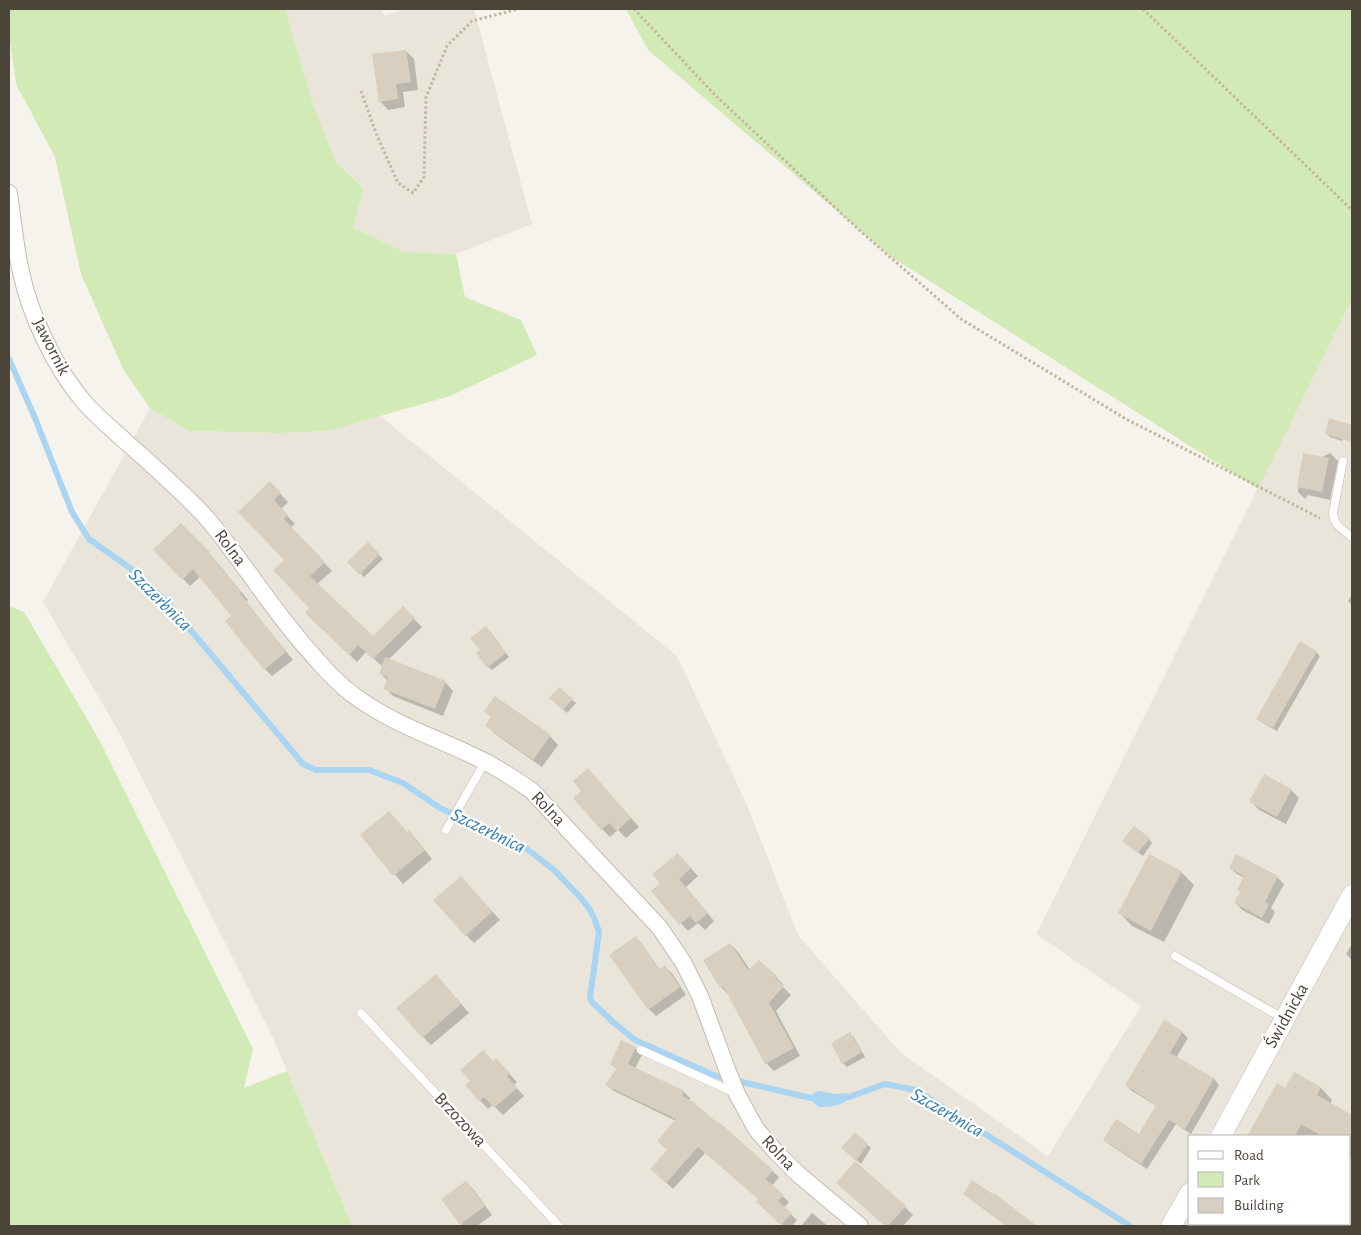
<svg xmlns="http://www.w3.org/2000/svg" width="1361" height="1235" viewBox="0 0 1361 1235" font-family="'Alegreya Sans',sans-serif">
  <rect width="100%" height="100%" fill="#f6f3ec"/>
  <!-- residential -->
  <path fill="#eae5da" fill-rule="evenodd" d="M 285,9 L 380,9 L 385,16 L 402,9 L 474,9 L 532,224 L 456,254 L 405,252 L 353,228 L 364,189 L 336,162 L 314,107 Z
    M 1352,299 L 1352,1226 L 352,1226 L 274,1040 L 120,734 L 43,602 L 150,408 L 189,431 L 279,433 L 328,431 L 380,416 L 677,656 L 747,805 L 798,935 L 901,1053 L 1048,1156 L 1141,1006 L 1036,934 ZM 1190,1136 L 1350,1136 L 1350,1224 L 1190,1224 Z"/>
  <!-- green -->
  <path fill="#d2eab5" d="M 9,9 L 285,9 L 314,107 L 336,162 L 364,189 L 353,228 L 405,252 L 456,254 L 465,297 L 521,320 L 537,355 L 450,396 L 328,431 L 279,433 L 189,431 L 150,408 L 124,371 L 81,274 L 55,157 L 16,84 L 9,34 Z
    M 626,9 L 1352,9 L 1352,299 L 1258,489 L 890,256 L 648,50 Z
    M 9,606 L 24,612 L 100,741 L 253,1049 L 244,1088 L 287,1071 L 352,1226 L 9,1226 Z"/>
  <!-- water -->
  <path fill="#a9d4f2" d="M 819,1091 L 836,1094 L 848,1093 L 849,1097 C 844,1106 829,1107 819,1107 L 814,1103 L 811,1098 L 813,1093 Z"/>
  <!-- shadow -->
  <path fill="#0003" d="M 406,51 L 414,59 L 418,90 L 403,92 L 405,107 L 388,110 L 380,101 Z
    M 1352,429 L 1342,441 L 1330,437 L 1326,433 Z
    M 1330,453 L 1338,461 L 1330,500 L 1308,495 L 1305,499 L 1298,492 L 1304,455 L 1320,458 Z
    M 270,483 L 288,502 L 281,509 L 295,524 L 291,527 L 332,571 L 317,584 L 373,637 L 403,608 L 422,627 L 388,660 L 445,682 L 453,691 L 443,716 L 393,696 L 385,688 L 388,681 L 380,673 L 383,667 L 366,652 L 357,662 L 306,613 L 311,608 L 286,560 Z
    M 181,525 L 216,561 L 248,600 L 246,602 L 293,660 L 272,676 L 265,669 L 233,616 L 200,577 L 190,586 L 155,550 Z
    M 368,544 L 383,559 L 364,577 L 349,562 Z
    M 1352,594 L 1352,605 L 1348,601 Z
    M 490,631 L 509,657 L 492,670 L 488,667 Z
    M 1316,652 L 1320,656 L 1277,731 L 1261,722 L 1257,718 Z
    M 495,697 L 550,736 L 558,745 L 542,767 L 495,734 L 487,726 L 492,718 Z
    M 572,700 L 576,703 L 567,713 L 555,702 Z
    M 596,778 L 639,827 L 626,838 L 618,830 L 610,837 L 602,829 Z
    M 1291,790 L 1299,798 L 1286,824 L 1259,810 L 1251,802 Z
    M 407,833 L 417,840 L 432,859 L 403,884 L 362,836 Z
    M 1149,839 L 1152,843 L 1143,856 L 1128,845 Z
    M 685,862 L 698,876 L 686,887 L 714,921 L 705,930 L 698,923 L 688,931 L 652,891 Z
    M 1230,868 L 1277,877 L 1284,884 L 1271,908 L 1275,912 L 1269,924 L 1242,910 L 1236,903 L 1241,892 L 1245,878 L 1237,874 Z
    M 1181,872 L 1194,885 L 1164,942 L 1132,926 L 1120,913 Z
    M 469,886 L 500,920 L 474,943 L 466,935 Z
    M 635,938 L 642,944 L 660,970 L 665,967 L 672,973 L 686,995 L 656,1016 L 649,1009 Z
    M 730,944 L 738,952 L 750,970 L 776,977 L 783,984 L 782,986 L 791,995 L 776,1011 L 800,1056 L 774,1071 L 766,1063 L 729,995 L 721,987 Z
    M 1352,944 L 1352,960 L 1346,954 Z
    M 444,984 L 469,1013 L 431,1045 L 423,1037 Z
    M 1164,1022 L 1182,1032 L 1188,1038 L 1176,1058 L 1214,1079 L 1219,1085 L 1191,1134 L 1176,1124 L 1147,1169 L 1110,1145 L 1104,1140 L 1139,1136 L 1157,1106 L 1132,1091 L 1126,1085 Z
    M 850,1034 L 854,1037 L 865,1057 L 847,1067 L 843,1063 Z
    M 635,1048 L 642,1055 L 635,1068 L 684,1092 L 690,1098 L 689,1101 L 718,1125 L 719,1124 L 779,1177 L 772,1186 L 789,1202 L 784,1208 L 797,1220 L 792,1226 L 784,1226 L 764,1208 L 760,1199 L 706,1152 L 673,1189 L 658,1175 L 668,1150 L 676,1121 L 614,1091 L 607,1085 L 617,1069 L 611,1064 Z
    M 493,1062 L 504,1068 L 517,1082 L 514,1085 L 524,1096 L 503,1115 L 493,1105 L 488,1109 L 467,1086 Z
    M 1294,1074 L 1321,1088 L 1332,1100 L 1330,1104 L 1352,1116 L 1352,1157 L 1350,1156 L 1350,1136 L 1316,1136 L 1313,1135 L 1312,1136 L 1249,1136 L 1277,1085 L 1286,1089 Z
    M 855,1134 L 871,1148 L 861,1164 L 847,1152 Z
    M 466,1182 L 474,1190 L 492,1215 L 477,1226 L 463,1226 L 461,1224 Z
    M 837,1183 L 905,1207 L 913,1215 L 903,1226 L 885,1226 Z
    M 812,1213 L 828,1226 L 801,1226 Z"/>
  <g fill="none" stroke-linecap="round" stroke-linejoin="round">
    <!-- stream -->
    <path stroke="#a9d4f2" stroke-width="6" d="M 9,359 L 35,418 L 72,512 L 89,539 L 130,568 L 167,602 L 303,764 L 316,770 L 369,770 L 403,783 L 440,808 L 523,846 L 554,870 L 581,898 L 590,910 L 595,920 L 599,932 L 590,998 L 592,1002 L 613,1022 L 635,1040 L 716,1076 L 811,1098 L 819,1098
      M 841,1098 L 849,1097 L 885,1084 L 916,1090 L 1130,1226"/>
  </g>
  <!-- building -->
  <path fill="#d8cfc1" d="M 406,50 L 411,82 L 396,84 L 398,99 L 379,102 L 372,54 Z
    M 1329,418 L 1352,425 L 1352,442 L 1325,434 Z
    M 1303,453 L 1329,458 L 1322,492 L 1297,487 Z
    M 270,481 L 281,493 L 274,500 L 288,515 L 284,519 L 325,562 L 310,576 L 373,636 L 403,606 L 415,618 L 373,659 L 358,645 L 349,655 L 305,613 L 309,608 L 273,570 L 284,560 L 238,512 Z
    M 181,523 L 210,552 L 209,553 L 241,592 L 240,593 L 286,652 L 264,670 L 225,621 L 231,616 L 193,569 L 182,580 L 153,550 Z
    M 368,542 L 380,554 L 359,575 L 347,562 Z
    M 486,626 L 506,653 L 487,668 L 476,653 L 480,650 L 470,638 Z
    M 1300,641 L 1317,651 L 1273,728 L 1256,719 Z
    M 385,657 L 446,681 L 435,709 L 383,689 L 388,677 L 379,674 Z
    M 559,687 L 573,699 L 563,710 L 549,698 Z
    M 495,696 L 551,735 L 533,760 L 485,726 L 491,717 L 484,711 Z
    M 588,768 L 631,818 L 617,831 L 609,823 L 601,830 L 573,798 L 581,791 L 573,781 Z
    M 1264,774 L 1292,789 L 1277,817 L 1249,802 Z
    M 389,811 L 407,832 L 409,830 L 425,850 L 393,876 L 360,835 Z
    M 1134,826 L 1150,838 L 1138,853 L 1122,841 Z
    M 678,853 L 691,868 L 679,879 L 708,913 L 696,923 L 690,916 L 679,925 L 651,891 L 660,883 L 652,874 Z
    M 1149,854 L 1182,871 L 1151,931 L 1118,913 Z
    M 1236,854 L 1278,876 L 1265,902 L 1269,904 L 1262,918 L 1234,903 L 1240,892 L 1237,890 L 1244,876 L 1229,868 Z
    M 461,876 L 492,912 L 465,936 L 433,900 Z
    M 636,936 L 659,969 L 665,965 L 680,987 L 648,1010 L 609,955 Z
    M 730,943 L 748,970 L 759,960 L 777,976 L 775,978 L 784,986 L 769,1003 L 794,1048 L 765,1064 L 723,986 L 720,988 L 703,960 Z
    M 436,974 L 461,1004 L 422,1038 L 396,1008 Z
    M 1164,1020 L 1183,1031 L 1170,1053 L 1214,1078 L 1185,1129 L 1169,1120 L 1141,1164 L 1103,1140 L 1116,1119 L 1139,1134 L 1156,1105 L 1125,1085 Z
    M 850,1032 L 862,1052 L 842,1064 L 831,1043 Z
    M 621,1040 L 636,1047 L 628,1064 L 684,1091 L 682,1096 L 693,1102 L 718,1123 L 719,1122 L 773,1170 L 766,1179 L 784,1195 L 778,1201 L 792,1213 L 781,1225 L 756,1202 L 758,1199 L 698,1147 L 666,1183 L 650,1169 L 667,1150 L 657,1141 L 676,1119 L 605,1085 L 617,1068 L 610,1064 Z
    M 483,1050 L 493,1061 L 496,1058 L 510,1073 L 507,1076 L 517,1088 L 494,1108 L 484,1097 L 479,1101 L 465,1085 L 470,1081 L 460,1070 Z
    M 1294,1072 L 1321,1087 L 1317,1095 L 1352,1115 L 1352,1136 L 1322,1136 L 1301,1124 L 1295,1136 L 1247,1136 L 1277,1083 L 1285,1088 Z
    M 855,1132 L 868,1144 L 856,1161 L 841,1148 Z
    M 855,1161 L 906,1206 L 888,1226 L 885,1226 L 836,1183 Z
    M 972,1180 L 993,1194 L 994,1193 L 1037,1226 L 1006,1226 L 963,1194 Z
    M 466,1181 L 485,1206 L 460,1225 L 441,1199 Z"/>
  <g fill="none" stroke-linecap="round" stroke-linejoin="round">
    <defs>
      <path id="service" d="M 1343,461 L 1333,513 C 1334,526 1342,529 1352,537
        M 446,830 L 485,762
        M 1175,956 L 1284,1019
        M 361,1013 L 559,1226
        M 641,1050 L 733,1092"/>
      <path id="minor" d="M 9,193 C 13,219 15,246 21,272 C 30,315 55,368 84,402 C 96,416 112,429 126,442 C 146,459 165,477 184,495 C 193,504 202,512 210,522 C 247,567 277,617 317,660 C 329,674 342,687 356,697 C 396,726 443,740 486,762 C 502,771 517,780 532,791 L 660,928 L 683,962 L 700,996 L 728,1072 L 737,1094 L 756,1129 L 776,1152 L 798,1174 L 860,1226
        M 1271,1224 L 1273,1226"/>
      <path id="tertiary" d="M 1221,1136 L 1352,895
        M 1171,1226 L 1190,1193"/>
    </defs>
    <!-- service casing -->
    <use href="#service" stroke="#c2bbae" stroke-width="9"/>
    <!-- minor casing -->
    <use href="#minor" stroke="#c2bbae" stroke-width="18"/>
    <!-- tertiary casing -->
    <use href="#tertiary" stroke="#c2bbae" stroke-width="21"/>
    <!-- path -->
    <path stroke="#c4b79f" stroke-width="3" stroke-dasharray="2.5 2.5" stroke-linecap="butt" d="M 634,9 L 716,96 L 858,229 L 961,319 L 1126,419 L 1320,518
      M 1143,9 L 1352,210
      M 361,91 L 376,133 L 398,183 L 413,193 L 424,177 L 426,97 L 447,46 L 472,21 L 518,9"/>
    <!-- service -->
    <use href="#service" stroke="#fff" stroke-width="8"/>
    <!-- minor -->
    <use href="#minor" stroke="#fff" stroke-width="16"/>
    <!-- tertiary -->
    <use href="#tertiary" stroke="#fff" stroke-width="20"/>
  </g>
  <g text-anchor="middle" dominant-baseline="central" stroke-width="4.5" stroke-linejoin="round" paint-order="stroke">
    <!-- street labels -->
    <g font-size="18" fill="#4b4439" stroke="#fff">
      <text transform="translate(51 347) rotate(63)">Jawornik</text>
      <text transform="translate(230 548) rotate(53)">Rolna</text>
      <text transform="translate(548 809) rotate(46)">Rolna</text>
      <text transform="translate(1287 1016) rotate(-61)">Świdnicka</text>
      <text transform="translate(460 1120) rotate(47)">Brzozowa</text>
      <text transform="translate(778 1153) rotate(47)">Rolna</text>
    </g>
    <!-- water labels -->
    <g font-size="19" font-style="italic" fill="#2e7ab2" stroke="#fff">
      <text transform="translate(160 600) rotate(45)">Szczerbnica</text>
      <text transform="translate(488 831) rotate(26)">Szczerbnica</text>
      <text transform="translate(947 1113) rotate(30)">Szczerbnica</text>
    </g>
  </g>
  <!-- border -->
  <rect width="1361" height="1235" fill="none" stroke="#4b4439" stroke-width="20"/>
  <!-- legend -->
  <rect x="1188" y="1135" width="162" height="90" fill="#ffffff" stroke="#b7b4b0"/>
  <rect x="1198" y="1151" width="25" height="8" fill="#ffffff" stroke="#b7b4b0"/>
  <text x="1234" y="1160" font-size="15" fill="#4b4439">Road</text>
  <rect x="1198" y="1172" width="25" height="15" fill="#d2eab5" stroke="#b7b4b0"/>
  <text x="1234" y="1185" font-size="15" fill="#4b4439">Park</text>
  <rect x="1198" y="1198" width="25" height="15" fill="#d8cfc1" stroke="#b7b4b0"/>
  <text x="1234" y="1210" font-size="15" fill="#4b4439">Building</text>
</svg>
